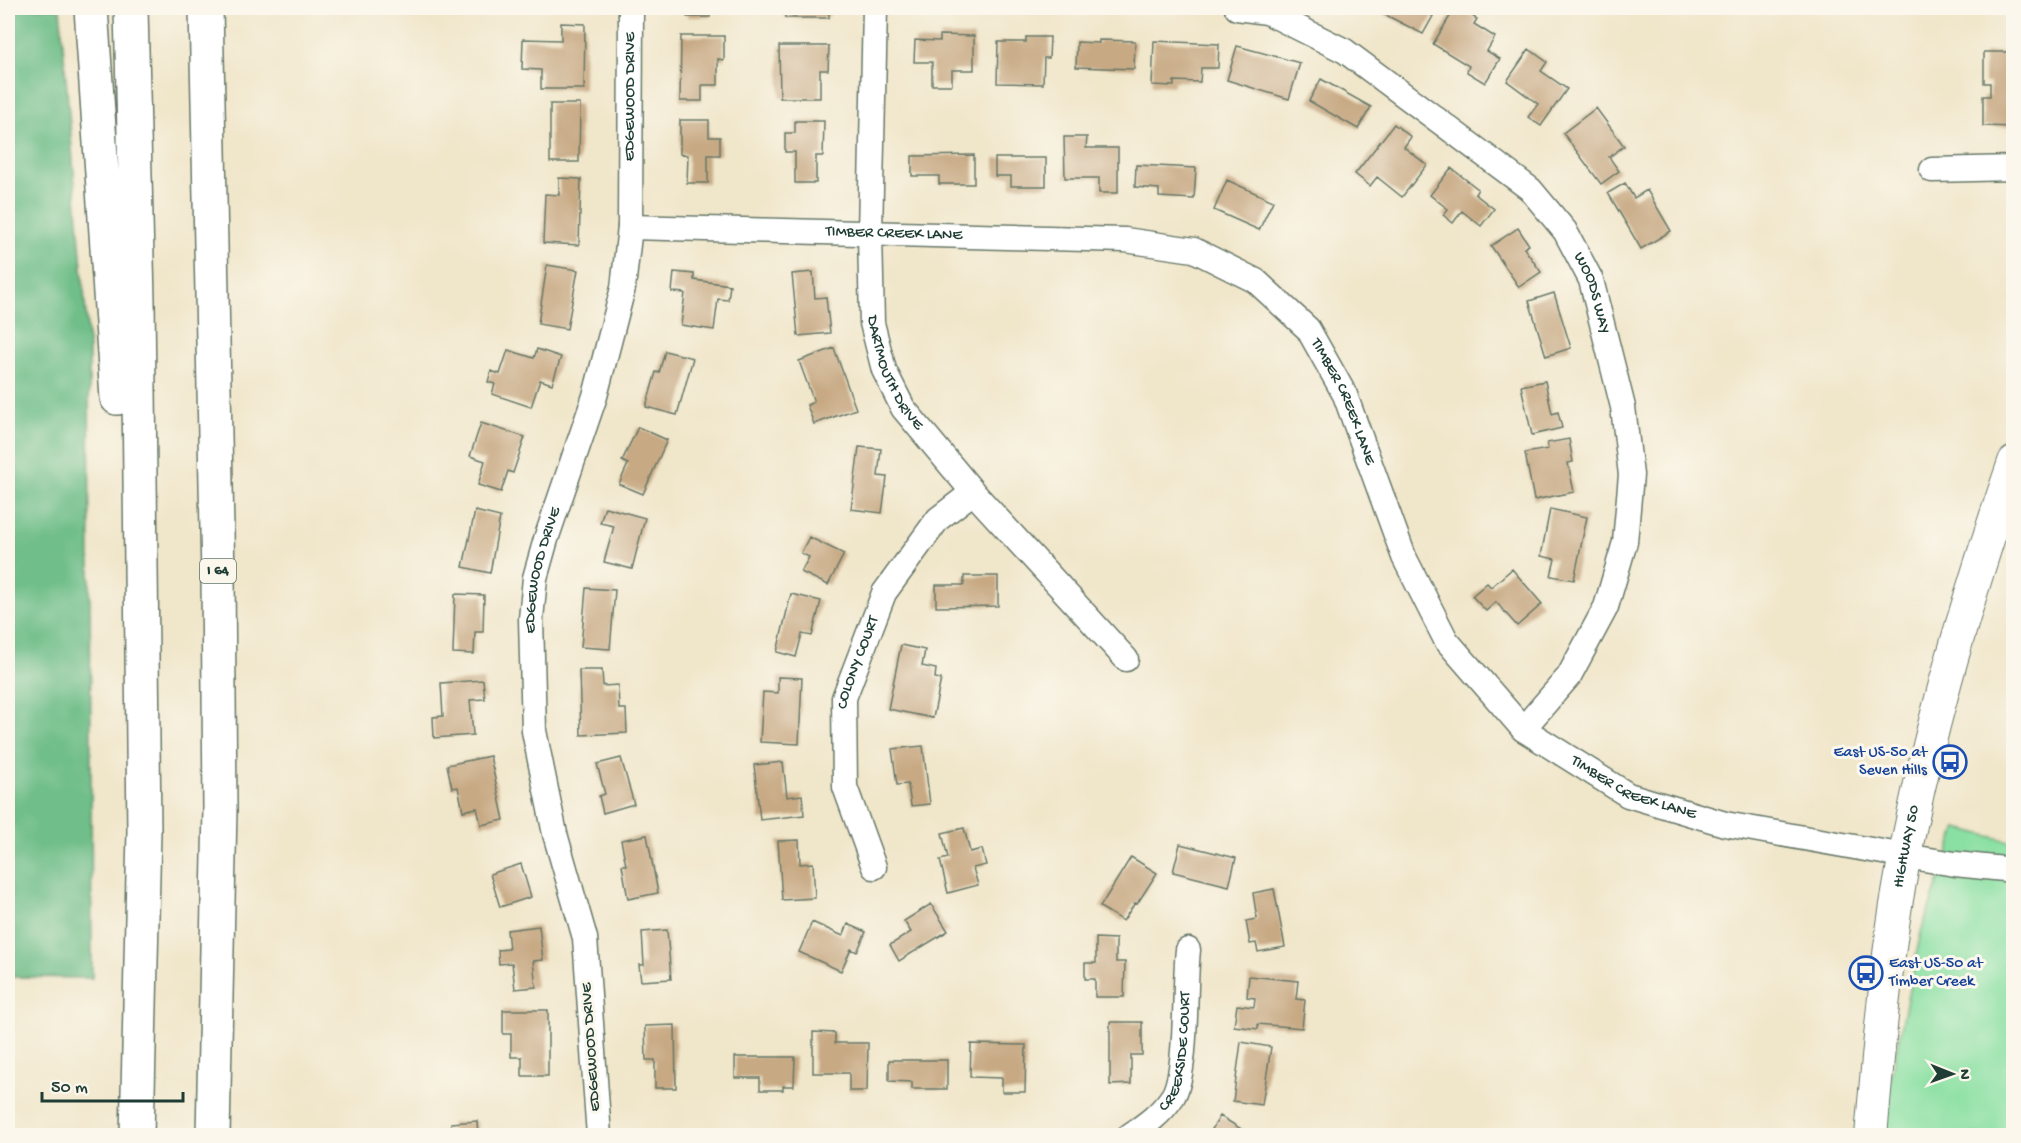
<svg xmlns="http://www.w3.org/2000/svg" width="2021" height="1143" viewBox="0 0 2021 1143" font-family="'Gochi Hand',sans-serif">
  <rect width="100%" height="100%" fill="#fbf7ec"/>
  <filter id="ink" filterUnits="userSpaceOnUse"><feTurbulence type="fractalNoise" baseFrequency=".0167" numOctaves="2"/><feDisplacementMap in="SourceGraphic" scale="12" xChannelSelector="R" yChannelSelector="G"/><feConvolveMatrix kernelMatrix="1 2 1 2 8 2 1 2 1" color-interpolation-filters="sRGB"/></filter>
  <filter id="wash" filterUnits="userSpaceOnUse"><feTurbulence type="fractalNoise" baseFrequency=".008" numOctaves="4" result="noise"/><feDisplacementMap in="SourceGraphic" scale="24" xChannelSelector="R" yChannelSelector="G"/><feGaussianBlur stdDeviation="1.35" result="paint"/><feColorMatrix in="noise" values="0 0 0 0 0 0 0 0 0 0 0 0 0 0 0 0 0 1.4 0 .05"/><feComposite in="paint" operator="in"/></filter>
  <g filter="url(#wash)">
    <rect width="100%" height="100%" fill="#f0e6ca"/>
    <!-- green -->
    <path fill="#8ae0a3" stroke="#548e6c" stroke-width="1.5" d="M 1957,828 L 2013,842 L 2013,1135 L 1884,1136 L 1889,1086 L 1921,932 Z"/>
    <!-- forest -->
    <path fill="#6fbe89" stroke="#477e5e" stroke-width="1.5" d="M 8,8 L 60,8 L 89,349 L 92,978 L 8,977 Z"/>
    <g id="blocks">
      <!-- building -->
      <path fill="#c7a983" d="M 687,8 L 710,8 L 710,17 L 687,17 Z
        M 785,8 L 829,8 L 829,18 L 785,18 Z
        M 1372,8 L 1420,8 L 1420,9 L 1433,16 L 1423,34 Z
        M 1455,8 L 1459,8 L 1477,19 L 1474,24 L 1495,37 L 1487,51 L 1500,59 L 1485,83 L 1467,72 L 1469,66 L 1433,44 Z
        M 561,23 L 585,24 L 584,89 L 541,89 L 541,70 L 522,69 L 523,39 L 561,40 Z
        M 940,35 L 974,36 L 974,70 L 952,70 L 952,85 L 932,85 L 932,62 L 914,62 L 915,40 L 940,41 Z
        M 681,36 L 724,36 L 724,60 L 718,59 L 718,85 L 702,85 L 702,101 L 680,101 Z
        M 1026,37 L 1050,37 L 1049,58 L 1044,58 L 1043,84 L 997,83 L 998,42 L 1026,42 Z
        M 1099,40 L 1135,41 L 1134,69 L 1076,67 L 1077,42 L 1099,43 Z
        M 1154,41 L 1219,44 L 1218,68 L 1201,68 L 1200,82 L 1174,81 L 1174,86 L 1152,85 Z
        M 779,46 L 829,46 L 828,70 L 820,70 L 820,98 L 780,98 Z
        M 1237,46 L 1300,63 L 1289,99 L 1227,80 Z
        M 1529,49 L 1547,62 L 1541,71 L 1567,89 L 1541,126 L 1528,117 L 1538,104 L 1507,81 Z
        M 1984,52 L 2014,52 L 2014,127 L 1983,126 L 1983,96 L 1990,96 L 1990,83 L 1984,83 Z
        M 1321,79 L 1371,107 L 1358,129 L 1309,101 Z
        M 550,104 L 580,104 L 579,162 L 550,162 Z
        M 1596,108 L 1624,146 L 1609,157 L 1619,171 L 1601,184 L 1563,133 Z
        M 680,120 L 709,120 L 709,137 L 720,137 L 720,155 L 708,155 L 708,183 L 687,183 L 688,155 L 680,154 Z
        M 795,121 L 824,121 L 823,156 L 816,156 L 816,183 L 795,183 L 795,152 L 785,152 L 785,133 L 795,133 Z
        M 1394,124 L 1411,137 L 1404,147 L 1427,165 L 1402,197 L 1377,177 L 1370,186 L 1355,174 Z
        M 1064,137 L 1087,137 L 1086,148 L 1118,148 L 1118,193 L 1099,193 L 1099,178 L 1065,178 Z
        M 974,155 L 974,184 L 939,184 L 939,176 L 912,176 L 912,156 Z
        M 995,158 L 1046,158 L 1046,186 L 1011,186 L 1011,176 L 995,176 Z
        M 1136,165 L 1196,168 L 1194,199 L 1159,197 L 1159,189 L 1135,187 Z
        M 1451,168 L 1478,189 L 1475,194 L 1494,209 L 1481,226 L 1462,211 L 1453,223 L 1443,215 L 1448,209 L 1430,195 Z
        M 559,178 L 581,179 L 579,245 L 543,243 L 545,194 L 559,195 Z
        M 1227,180 L 1273,201 L 1259,230 L 1214,210 Z
        M 1625,183 L 1634,198 L 1647,190 L 1671,231 L 1641,249 L 1608,193 Z
        M 1518,228 L 1529,245 L 1524,248 L 1541,272 L 1519,287 L 1491,246 Z
        M 547,265 L 578,270 L 567,329 L 538,324 Z
        M 674,272 L 694,274 L 694,280 L 730,285 L 728,300 L 718,299 L 714,330 L 681,325 L 685,293 L 672,292 Z
        M 813,272 L 815,298 L 826,297 L 830,333 L 798,336 L 792,274 Z
        M 1554,293 L 1571,348 L 1546,356 L 1529,301 Z
        M 834,348 L 856,409 L 814,424 L 807,405 L 814,402 L 799,361 Z
        M 537,349 L 561,357 L 552,384 L 540,380 L 531,407 L 492,394 L 495,384 L 488,382 L 491,371 L 500,374 L 508,350 L 534,358 Z
        M 665,351 L 693,358 L 677,415 L 646,407 L 656,372 L 659,373 Z
        M 1545,381 L 1552,414 L 1558,412 L 1562,428 L 1532,435 L 1521,386 Z
        M 481,423 L 525,437 L 513,473 L 508,471 L 501,492 L 478,485 L 485,461 L 470,456 Z
        M 638,427 L 667,440 L 643,494 L 619,484 L 628,464 L 622,461 Z
        M 1569,439 L 1573,462 L 1568,463 L 1574,492 L 1534,500 L 1525,453 L 1548,449 L 1547,443 Z
        M 859,447 L 881,449 L 878,476 L 887,477 L 882,513 L 851,509 Z
        M 605,507 L 645,518 L 632,569 L 604,562 L 614,526 L 600,523 Z
        M 1550,509 L 1587,517 L 1574,580 L 1551,576 L 1555,559 L 1541,556 Z
        M 475,511 L 500,517 L 490,573 L 463,567 Z
        M 809,537 L 844,554 L 828,585 L 801,572 L 809,557 L 801,553 Z
        M 1512,569 L 1542,604 L 1517,626 L 1496,602 L 1486,611 L 1472,596 L 1487,583 L 1491,587 Z
        M 964,576 L 998,576 L 998,606 L 936,607 L 936,585 L 964,585 Z
        M 586,588 L 615,590 L 610,649 L 581,647 Z
        M 455,594 L 484,595 L 483,632 L 475,632 L 474,654 L 453,653 Z
        M 791,594 L 821,601 L 812,636 L 802,634 L 796,657 L 777,652 Z
        M 901,645 L 925,650 L 922,666 L 936,669 L 935,678 L 941,679 L 933,718 L 888,709 Z
        M 579,670 L 602,670 L 603,686 L 618,685 L 619,709 L 626,709 L 627,733 L 581,735 Z
        M 778,677 L 802,678 L 799,744 L 760,742 L 763,692 L 778,693 Z
        M 483,680 L 485,699 L 470,700 L 473,735 L 434,738 L 433,717 L 443,716 L 441,683 Z
        M 923,746 L 930,804 L 911,806 L 908,784 L 897,785 L 892,749 Z
        M 490,756 L 504,820 L 481,825 L 477,808 L 463,811 L 458,787 L 452,788 L 447,765 Z
        M 621,758 L 634,804 L 603,813 L 599,796 L 605,794 L 597,764 Z
        M 783,762 L 787,797 L 802,795 L 804,815 L 760,820 L 754,765 Z
        M 964,828 L 970,852 L 982,849 L 986,865 L 973,868 L 978,885 L 948,893 L 940,860 L 948,858 L 942,833 Z
        M 647,835 L 658,893 L 628,899 L 622,865 L 626,865 L 621,840 Z
        M 799,840 L 800,864 L 813,863 L 815,898 L 782,900 L 778,841 Z
        M 1180,844 L 1236,858 L 1229,886 L 1173,872 Z
        M 1131,857 L 1157,873 L 1137,904 L 1135,903 L 1123,921 L 1100,907 Z
        M 521,864 L 531,897 L 500,907 L 490,874 Z
        M 1274,889 L 1285,947 L 1258,952 L 1256,943 L 1250,944 L 1246,921 L 1257,919 L 1253,893 Z
        M 931,904 L 948,931 L 899,961 L 890,945 L 911,932 L 904,921 Z
        M 812,922 L 843,936 L 848,924 L 866,932 L 857,952 L 851,949 L 841,971 L 799,952 Z
        M 539,926 L 543,960 L 533,961 L 536,987 L 515,989 L 512,963 L 499,964 L 498,950 L 509,949 L 507,930 Z
        M 667,930 L 671,979 L 641,981 L 639,965 L 644,965 L 642,932 Z
        M 1096,938 L 1116,939 L 1116,962 L 1125,962 L 1124,997 L 1095,997 L 1095,979 L 1085,979 L 1085,963 L 1096,963 Z
        M 1249,976 L 1298,981 L 1296,999 L 1305,1000 L 1302,1028 L 1258,1024 L 1258,1029 L 1234,1026 L 1237,1005 L 1254,1007 L 1255,998 L 1247,997 Z
        M 503,1010 L 548,1010 L 548,1076 L 522,1076 L 522,1057 L 511,1057 L 511,1034 L 503,1034 Z
        M 1110,1022 L 1142,1022 L 1142,1055 L 1131,1055 L 1131,1084 L 1110,1085 Z
        M 675,1025 L 676,1088 L 655,1088 L 655,1060 L 646,1060 L 645,1026 Z
        M 813,1032 L 835,1033 L 835,1043 L 868,1043 L 867,1091 L 849,1091 L 849,1073 L 813,1073 Z
        M 1241,1042 L 1271,1047 L 1262,1105 L 1233,1101 Z
        M 971,1044 L 1026,1045 L 1025,1092 L 1002,1092 L 1002,1078 L 970,1077 Z
        M 735,1057 L 795,1057 L 794,1086 L 783,1086 L 783,1090 L 760,1090 L 760,1078 L 735,1078 Z
        M 889,1060 L 947,1060 L 947,1089 L 912,1089 L 912,1082 L 889,1081 Z
        M 1220,1116 L 1246,1132 L 1244,1136 L 1208,1136 Z
        M 477,1121 L 478,1136 L 452,1136 L 451,1123 Z"/>
    </g>
  </g>
  <g filter="url(#ink)">
    <use href="#blocks" fill-opacity="0" stroke="#687868" stroke-width="1.5"/>
    <g fill="none" stroke-linecap="round" stroke-linejoin="round">
      <defs>
        <g id="minor">
          <path id="s1" d="M 875,8 L 870,233 L 872,323 L 884,370 L 903,408 L 973,492 L 1126,659"/>
          <path id="s2" d="M 1237,8 L 1267,12 L 1345,51 L 1530,189 L 1565,231 L 1591,280 L 1623,407 L 1631,475 L 1625,542 L 1606,607 L 1569,676 L 1523,729"/>
          <path d="M 1932,170 L 2014,168"/>
          <path id="s3" d="M 630,227 L 1125,240 L 1194,250 L 1256,281 L 1308,329 L 1345,395 L 1404,557 L 1446,640 L 1523,729 L 1628,795 L 1725,824 L 1905,856 L 1955,864 L 2014,870"/>
          <path id="s4" d="M 874,867 L 845,787 L 844,698 L 884,593 L 938,519 L 973,492"/>
          <path id="s5" d="M 599,1136 L 585,938 L 555,834 L 534,731 L 531,619 L 535,578 L 546,539 L 595,396 L 623,288 L 630,227 L 631,8"/>
          <path id="s6" d="M 1129,1136 C 1147,1124 1161,1114 1173,1096 C 1188,1071 1184,983 1188,950"/>
        </g>
        <g id="major">
          <path id="s7" d="M 1871,1136 C 1878,1059 1884,981 1896,905 C 1921,754 1964,607 2014,462"/>
        </g>
        <path id="highway" d="M 91,8 L 117,398
          M 131,8 L 138,301 L 144,831 L 137,1136
          M 206,8 L 218,578 L 220,809 L 213,1136"/>
      </defs>
      <!-- minor casing -->
      <use href="#minor" stroke="#687868" stroke-width="27"/>
      <!-- major casing -->
      <use href="#major" stroke="#687868" stroke-width="34"/>
      <!-- highway casing -->
      <use href="#highway" stroke="#687868" stroke-width="36"/>
      <!-- minor -->
      <use href="#minor" stroke="#fff" stroke-width="24"/>
      <!-- major -->
      <use href="#major" stroke="#fff" stroke-width="32"/>
      <!-- highway -->
      <use href="#highway" stroke="#fff" stroke-width="33"/>
    </g>
  </g>
  <!-- icons -->
  <defs>
    <symbol id="bus-ring" viewBox="-11 -11 22 22"><circle r="9.5" fill="#fbf7ec" stroke="#1a4fb4" stroke-width="1.5"/><path d="M-5-6H5V4H4V6H2V4H-2V6H-4V4H-5ZM-3.5-4V0h7V-4ZM-3.5 1.2v1.5H-2V1.2ZM2 1.2v1.5H3.5V1.2Z" fill="#1a4fb4"/></symbol>
  </defs>
  <g fill-rule="evenodd">
    <use href="#bus-ring" x="1931" y="743" width="38" height="38"/>
    <use href="#bus-ring" x="1847" y="954" width="38" height="38"/>
  </g>
  <g text-anchor="middle" dominant-baseline="central" stroke-width="6" stroke-linejoin="round" paint-order="stroke">
    <!-- shield labels -->
    <rect fill="#fbf7ec" stroke="#61756b" stroke-width="1.5" x="200" y="559" width="36" height="24" rx="4.5"/>
    <g font-size="15" font-weight="bold" fill="#1f3d34">
      <text x="218" y="571">I 64</text>
    </g>
    <!-- street labels -->
    <g font-size="16" fill="#1f3d34" stroke="#fbf7ec">
      <text stroke="none"><textPath href="#s5" startOffset="1060">EDGEWOOD DRIVE</textPath></text>
      <text stroke="none"><textPath href="#s3" startOffset="264">TIMBER CREEK LANE</textPath></text>
      <text stroke="none"><textPath href="#s2" startOffset="471">WOODS WAY</textPath></text>
      <text stroke="none"><textPath href="#s1" startOffset="370">DARTMOUTH DRIVE</textPath></text>
      <text stroke="none"><textPath href="#s3" startOffset="786">TIMBER CREEK LANE</textPath></text>
      <text stroke="none"><textPath href="#s5" startOffset="574">EDGEWOOD DRIVE</textPath></text>
      <text stroke="none"><textPath href="#s4" startOffset="212">COLONY COURT</textPath></text>
      <text stroke="none"><textPath href="#s3" startOffset="1290">TIMBER CREEK LANE</textPath></text>
      <text stroke="none"><textPath href="#s7" startOffset="292">HIGHWAY 50</textPath></text>
      <text transform="translate(592 1047) rotate(-94)">EDGEWOOD DRIVE</text>
      <text stroke="none"><textPath href="#s6" startOffset="104">CREEKSIDE COURT</textPath></text>
    </g>
    <!-- transit labels -->
    <g font-size="16" fill="#164399" stroke="#fbf7ec" text-anchor="end">
      <text x="1927" y="753">East US-50 at<tspan x="1927" dy="18">Seven Hills</tspan></text>
      <text x="1889" y="964" text-anchor="start">East US-50 at<tspan x="1889" dy="18">Timber Creek</tspan></text>
    </g>
  </g>
  <!-- margin -->
  <rect width="2021" height="1143" fill="none" stroke="#fbf7ec" stroke-width="30"/>
  <!-- north arrow -->
  <g transform="translate(1952 1074) rotate(91)" stroke="#fbf7ec" stroke-width="4.5" paint-order="stroke">
  <path d="M0-4.5L10 22L0 15L-10 22Z" fill="#1f3d34"/>
  <text y="-9" font-size="16" font-weight="bold" text-anchor="middle" fill="#1f3d34">N</text>
  </g>
  <!-- scale -->
  <path d="M42 1092v9h141v-9" fill="none" stroke="#1f3d34" stroke-width="3"/>
  <text x="51" y="1092" font-size="18" fill="#1f3d34" stroke="#fbf7ec" stroke-width="4.5" paint-order="stroke">50 m</text>
</svg>
